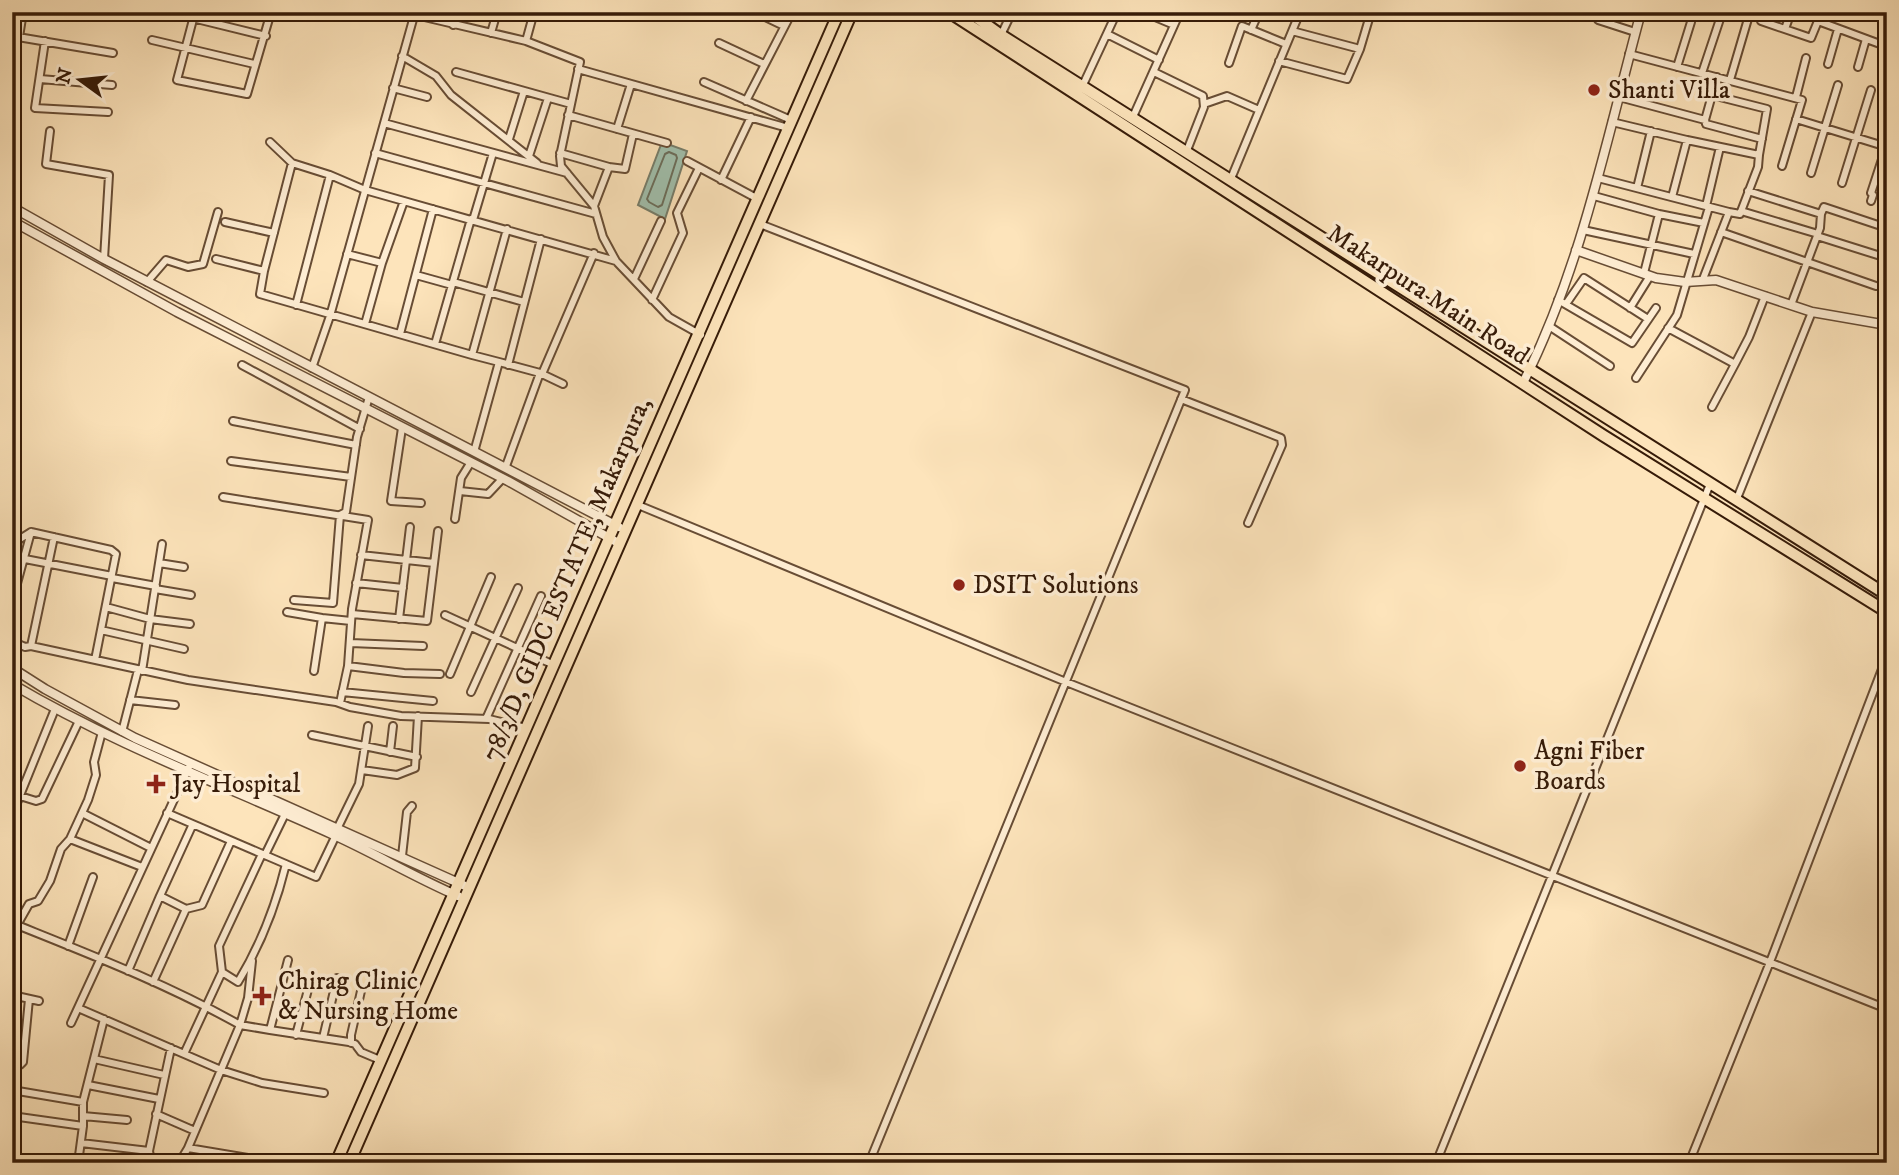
<svg xmlns="http://www.w3.org/2000/svg" width="1899" height="1175" viewBox="0 0 1899 1175" font-family="'IM FELL DW Pica',serif">
  <rect width="100%" height="100%" fill="#fde4bb"/>
  <filter id="stains"><feTurbulence type="fractalNoise" baseFrequency=".00286" numOctaves="4"/><feColorMatrix values="0 0 0 0 .2 0 0 0 0 .09 0 0 0 0 .02 0 0 0 .5 -.17"/></filter>
  <radialGradient id="worn" r=".72"><stop offset=".6" stop-color="#630" stop-opacity="0"/><stop offset="1" stop-color="#630" stop-opacity=".3"/></radialGradient>
  <!-- water -->
  <path fill="#a0bfac" stroke="#767d6a" stroke-width="2" d="M 662,142 L 687,151 L 665,219 L 638,205 Z"/>
  <g fill="none" stroke-linecap="round" stroke-linejoin="round">
    <!-- shore -->
    <path stroke="#6b6d5a" stroke-width="2" d="M 669,152 L 676,155 L 677,158 L 662,205 L 658,207 L 649,202 L 647,199 L 665,154 Z"/>
    <defs>
      <path id="minor" d="M 100,12 L 109,14
        M 168,12 L 266,36
        M 195,12 L 177,80 L 247,94 L 271,12
        M 403,12 L 526,41 L 580,62 L 560,156 L 561,166 L 594,206 L 603,237 L 616,261 L 669,317 L 701,335
        M 755,12 L 784,26
        M 1143,12 L 1174,25
        M 1280,12 L 1297,19
        M 1351,12 L 1369,17
        M 1597,12 L 1598,20 L 1635,32
        M 1764,12 L 1761,21 L 1811,38 L 1818,21 L 1880,44
        M 1885,12 L 1884,24 L 1887,25
        M 453,25 L 457,12
        M 1785,29 L 1791,12
        M 1251,30 L 1259,12
        M 1292,31 L 1360,49
        M 491,33 L 497,12
        M 1107,34 L 1159,60
        M 1001,35 L 1012,12
        M 12,36 L 113,53
        M 19,37 L 23,12
        M 152,40 L 254,64
        M 45,41 L 35,108 L 108,112
        M 526,41 L 534,12
        M 719,43 L 764,64
        M 1629,54 L 1802,100 L 1782,166
        M 402,56 L 436,76 L 451,95 L 537,163
        M 1279,61 L 1347,79 L 1360,49 L 1371,12
        M 1229,63 L 1242,26 L 1286,44
        M 1828,64 L 1838,29
        M 1677,67 L 1691,22
        M 1858,67 L 1866,39
        M 578,69 L 788,128
        M 456,72 L 571,104
        M 1154,72 L 1203,96 L 1204,107 L 1186,153
        M 1702,73 L 1720,19
        M 40,79 L 112,85
        M 1730,80 L 1750,12
        M 704,82 L 791,120
        M 1082,87 L 1117,12
        M 393,88 L 427,97
        M 1712,95 L 1767,109 L 1759,155
        M 1619,97 L 1705,120 L 1717,77
        M 1796,97 L 1806,58
        M 746,101 L 792,12
        M 1204,104 L 1227,96 L 1259,110
        M 568,115 L 667,143
        M 1132,119 L 1180,12
        M 1796,119 L 1887,147
        M 1705,120 L 1706,124 L 1762,139
        M 1612,122 L 1687,140 L 1672,197
        M 384,123 L 567,173
        M 617,129 L 631,84
        M 50,131 L 46,164 L 109,175 L 104,259
        M 509,139 L 524,91
        M 1687,140 L 1759,155 L 1758,167 L 1740,214 L 1729,212
        M 270,142 L 292,163 L 330,175 L 365,190 L 616,261
        M 375,153 L 596,214
        M 560,153 L 609,167 L 594,206
        M 529,156 L 548,98
        M 687,161 L 758,199
        M 292,163 L 264,271 L 260,294 L 472,355
        M 609,167 L 625,169 L 633,134
        M 1811,173 L 1838,85
        M 1598,178 L 1729,212 L 1703,279
        M 721,180 L 751,117
        M 1230,181 L 1300,12
        M 1842,183 L 1871,90
        M 1637,188 L 1651,131
        M 1748,191 L 1821,214 L 1820,228 L 1791,305
        M 1594,196 L 1659,214
        M 1871,201 L 1873,195 L 1871,193 L 1886,147
        M 1706,206 L 1720,147
        M 1741,211 L 1818,234
        M 1821,214 L 1824,207 L 1887,228
        M 473,220 L 493,153
        M 225,222 L 274,233
        M 760,224 L 1185,390 L 869,1163
        M 1583,230 L 1694,254
        M 1721,232 L 1876,286
        M 1817,236 L 1887,258
        M 347,254 L 382,263
        M 216,259 L 264,271
        M 1644,273 L 1659,214 L 1704,223
        M 416,275 L 452,285
        M 634,279 L 661,221
        M 147,282 L 166,260 L 188,267 L 203,264 L 218,212
        M 453,282 L 524,302
        M 652,300 L 683,233 L 677,213 L 699,168
        M 1558,300 L 1632,343 L 1656,308
        M 1566,304 L 1584,278 L 1648,319
        M 296,305 L 330,175
        M 1630,308 L 1650,276
        M 365,324 L 382,263 L 404,201
        M 1549,326 L 1610,366
        M 1668,328 L 1735,364 L 1712,407
        M 400,334 L 433,209
        M 435,344 L 471,219
        M 499,362 L 472,355 L 507,229
        M 1735,364 L 1749,337 L 1765,296
        M 242,365 L 360,429
        M 508,365 L 541,239
        M 312,368 L 330,316 L 414,16
        M 542,374 L 594,253
        M 542,374 L 563,384
        M 1636,378 L 1677,315 L 1709,207
        M 1181,399 L 1281,438 L 1282,445 L 1248,523
        M 233,421 L 356,445
        M 402,428 L 391,501 L 421,503
        M 474,452 L 499,362 L 540,373 L 506,466
        M 231,461 L 351,477
        M 460,491 L 488,494 L 503,478
        M 223,497 L 368,520 L 352,609 L 348,666 L 340,703
        M 1736,501 L 1812,312
        M 638,505 L 1066,682 L 1887,1009
        M 455,519 L 461,478 L 471,462
        M 31,532 L 111,550 L 116,554 L 95,660
        M 12,544 L 31,532 L 12,602
        M 361,555 L 434,563
        M 25,559 L 112,576
        M 159,563 L 184,567
        M 112,578 L 156,586
        M 356,583 L 403,588
        M 155,589 L 191,595
        M 294,600 L 333,603 L 340,515 L 346,512 L 357,437 L 369,397
        M 106,607 L 150,619 L 190,624
        M 287,612 L 322,618
        M 352,614 L 427,621 L 438,531
        M 445,615 L 554,665
        M 399,619 L 410,527
        M 101,630 L 184,649
        M 12,641 L 25,647 L 31,646 L 54,537
        M 351,643 L 423,646
        M 31,646 L 188,680 L 336,702 L 350,707 L 401,716 L 489,719 L 526,728
        M 348,666 L 404,673 L 440,674
        M 142,671 L 162,544
        M 314,671 L 322,618 L 351,621
        M 450,674 L 491,577
        M 342,692 L 433,701
        M 471,692 L 518,588
        M 130,700 L 175,705
        M 486,719 L 541,596
        M 122,732 L 138,670
        M 312,735 L 417,757
        M 390,752 L 393,726
        M 362,770 L 397,775 L 415,768 L 418,716
        M 20,796 L 36,801 L 42,799 L 79,721
        M 82,813 L 151,848
        M 167,813 L 316,877 L 337,833
        M 12,815 L 55,709
        M 338,827 L 359,784 L 368,726
        M 70,839 L 142,867
        M 265,855 L 285,814
        M 402,856 L 407,812 L 412,806
        M 186,909 L 160,896 L 192,826
        M 12,923 C 89,954 167,984 240,1025 L 188,1148 L 278,1163
        M 12,934 L 29,904 L 38,901 L 50,881 L 61,849 L 70,839 L 88,800 L 96,775 L 94,762 L 102,732
        M 68,946 L 93,877
        M 288,960 L 270,1030 L 349,1042 L 355,1044 L 361,1052 L 380,1060
        M 252,961 L 248,998 L 240,1025 L 270,1030
        M 128,971 L 160,896
        M 222,972 L 238,982 C 260,946 276,905 286,864
        M 153,982 L 186,909 L 202,905 L 231,841
        M 12,995 L 39,1001
        M 78,1008 L 221,1070 L 262,1083 L 324,1093
        M 71,1023 L 189,767
        M 296,1035 L 310,982
        M 323,1038 L 337,978
        M 351,1043 L 351,1035 L 361,991
        M 184,1054 L 222,972 L 219,946 L 262,854
        M 94,1059 L 164,1075
        M 12,1063 L 20,1065 L 23,1062 L 29,999
        M 88,1085 L 159,1099
        M 12,1090 L 83,1102 L 83,1126
        M 83,1102 L 104,1019
        M 156,1114 L 195,1131
        M 12,1116 L 83,1126 L 78,1163
        M 83,1116 L 127,1120
        M 81,1143 L 149,1151 L 171,1048
        M 149,1163 L 151,1161 L 149,1151
        M 179,1163 L 188,1148
        M 1436,1163 L 1710,484
        M 1689,1163 L 1770,962 L 1887,656"/>
      <path id="tertiary" d="M 12,207 L 104,259 L 619,527
        M 12,221 L 177,312 L 508,481 L 620,544
        M 1576,250 L 1656,278 L 1685,282 L 1716,280 L 1812,312 L 1887,325
        M 1523,383 C 1582,266 1607,137 1641,12
        M 12,668 L 45,689 L 135,738 L 463,885
        M 12,684 C 115,745 226,786 334,835 C 376,854 416,878 458,896"/>
      <path id="primary" d="M 336,1163 L 839,12
        M 349,1163 L 852,12"/>
      <path id="trunk" d="M 949,12 L 1604,436 L 1887,612
        M 969,12 L 1001,35 L 1887,595"/>
    </defs>
    <!-- minor casing -->
    <use href="#minor" stroke="#684d35" stroke-width="10"/>
    <!-- tertiary casing -->
    <use href="#tertiary" stroke="#684d35" stroke-width="11"/>
    <!-- primary casing -->
    <use href="#primary" stroke="#361b08" stroke-width="14"/>
    <!-- trunk casing -->
    <use href="#trunk" stroke="#361b08" stroke-width="14"/>
    <!-- minor -->
    <use href="#minor" stroke="#feedd3" stroke-width="6"/>
    <!-- tertiary -->
    <use href="#tertiary" stroke="#feedd3" stroke-width="8"/>
    <!-- primary -->
    <use href="#primary" stroke="#fde4bb" stroke-width="10"/>
    <!-- trunk -->
    <use href="#trunk" stroke="#fde4bb" stroke-width="10"/>
  </g>
  <!-- markers -->
  <g fill="#8f2418" stroke="#feedd3" stroke-width="2.5">
    <circle cx="1594" cy="90" r="7"/>
    <circle cx="959" cy="585" r="7"/>
    <circle cx="1520" cy="766" r="7"/>
    <path d="M152.5 773.5h7v7h7v7h-7v7h-7v-7h-7v-7h7z"/>
    <path d="M258.5 985.5h7v7h7v7h-7v7h-7v-7h-7v-7h7z"/>
  </g>
  <g text-anchor="middle" dominant-baseline="central" stroke-width="7" stroke-linejoin="round" paint-order="stroke">
    <!-- poi labels -->
    <g font-size="26" fill="#361b08" stroke="#feedd3" text-anchor="start">
      <text x="1608" y="90">Shanti Villa</text>
      <text x="973" y="585">DSIT Solutions</text>
      <text x="1534" y="751">Agni Fiber<tspan x="1534" dy="30">Boards</tspan></text>
      <text x="172" y="784">Jay Hospital</text>
      <text x="278" y="981">Chirag Clinic<tspan x="278" dy="30">&amp; Nursing Home</tspan></text>
    </g>
    <!-- street labels -->
    <g font-size="26" fill="#361b08" stroke="#feedd3">
      <text transform="translate(1428 295) rotate(33)">Makarpura Main Road</text>
      <text transform="translate(567 579) rotate(-67)">78/3/D, GIDC ESTATE, Makarpura,</text>
    </g>
  </g>
  <!-- margin -->
  <rect width="1899" height="1175" fill="none" stroke="#fde4bb" stroke-width="42"/>
  <rect x="14" y="14" width="1871" height="1147" fill="none" stroke="#361b08" stroke-width="3.5"/>
  <rect x="21" y="21" width="1857" height="1133" fill="none" stroke="#361b08" stroke-width="2"/>
  <!-- north arrow -->
  <g transform="translate(80 80) rotate(285)" stroke="#feedd3" stroke-width="5" paint-order="stroke">
  <path d="M0-5L12 26L0 18L-12 26Z" fill="#361b08"/>
  <text y="-10" font-size="19" font-weight="bold" text-anchor="middle" fill="#361b08">N</text>
  </g>
  <rect width="100%" height="100%" filter="url(#stains)"/>
  <rect width="100%" height="100%" fill="url(#worn)"/>
</svg>
